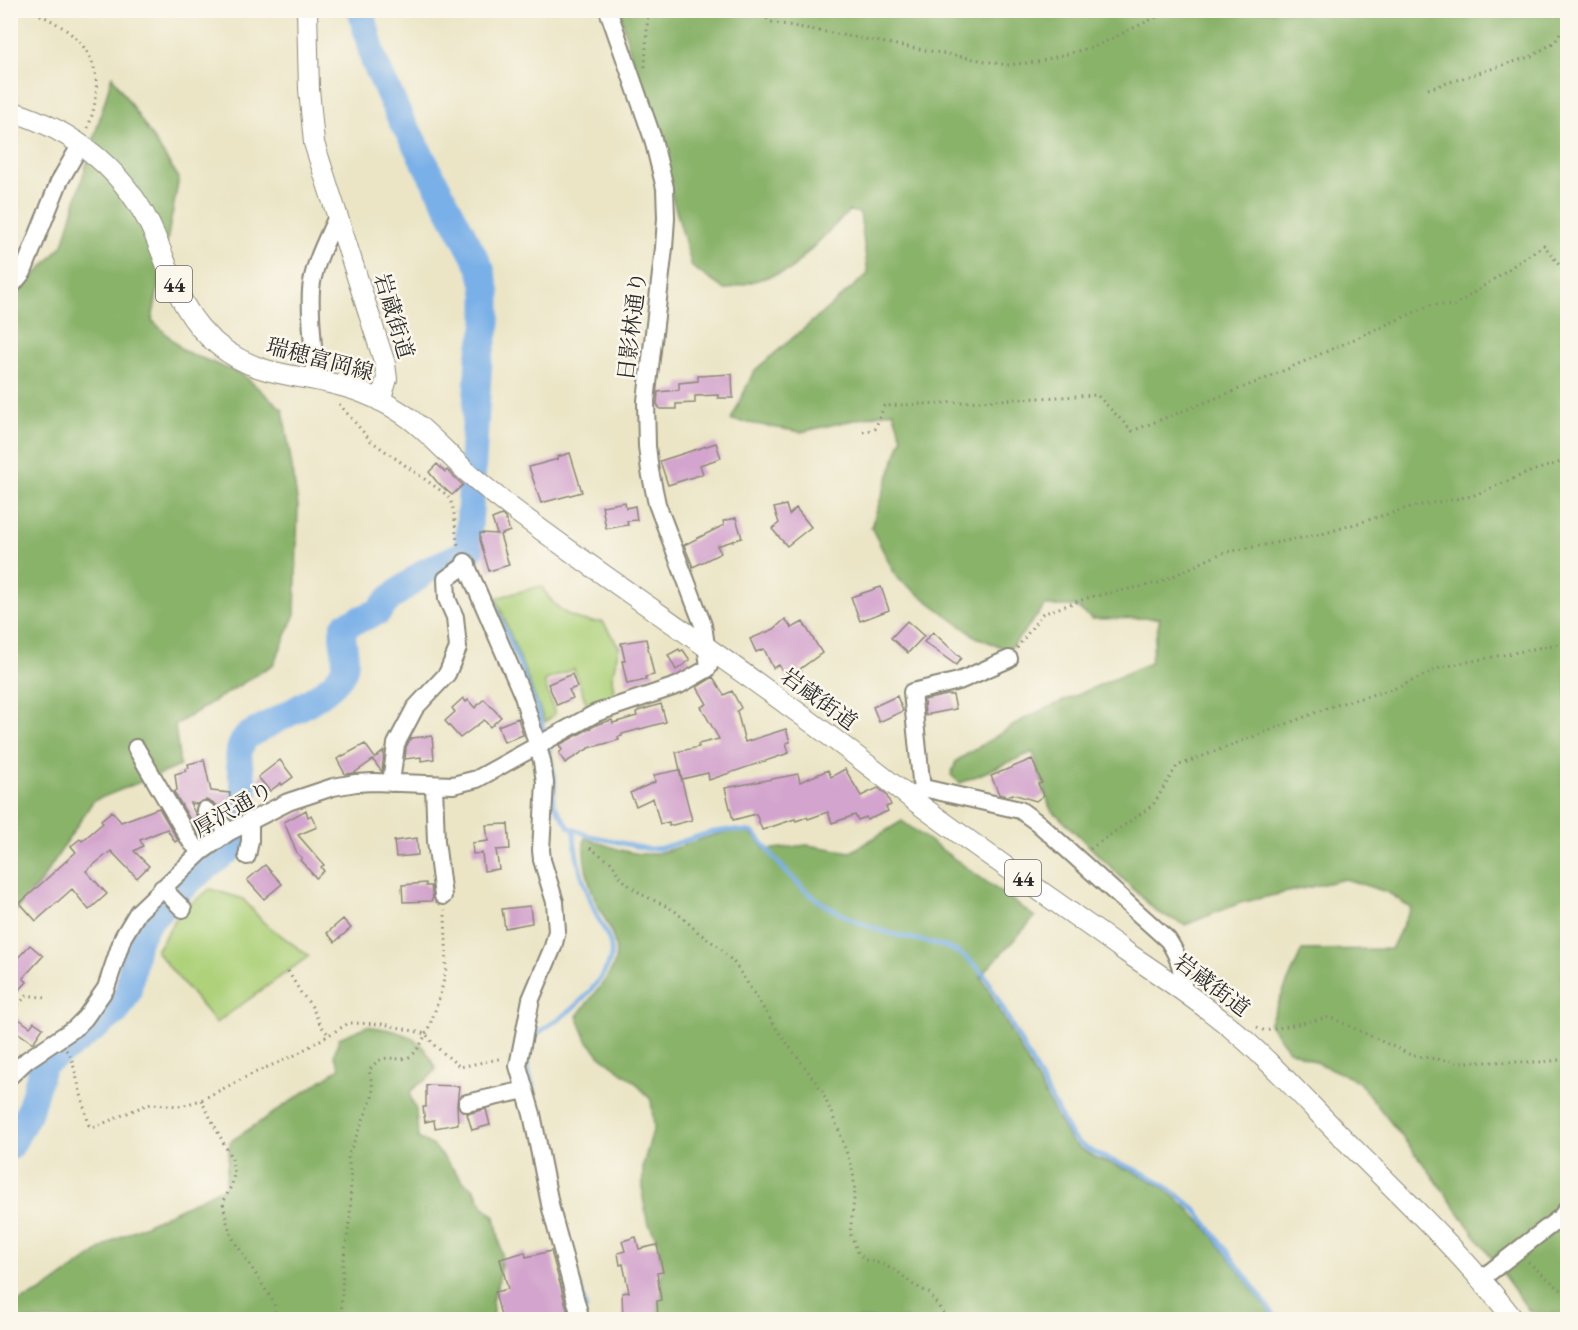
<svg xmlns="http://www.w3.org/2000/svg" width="1578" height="1330" viewBox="0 0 1578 1330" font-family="'EB Garamond','Noto Serif JP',serif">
  <rect width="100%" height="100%" fill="#fbf7ec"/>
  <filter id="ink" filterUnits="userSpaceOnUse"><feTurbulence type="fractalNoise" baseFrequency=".0167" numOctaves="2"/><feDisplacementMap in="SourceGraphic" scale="12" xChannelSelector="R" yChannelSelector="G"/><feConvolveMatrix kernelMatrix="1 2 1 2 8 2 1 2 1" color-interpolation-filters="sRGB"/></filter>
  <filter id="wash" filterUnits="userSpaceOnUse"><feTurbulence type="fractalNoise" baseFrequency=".008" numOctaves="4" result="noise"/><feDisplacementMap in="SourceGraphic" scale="24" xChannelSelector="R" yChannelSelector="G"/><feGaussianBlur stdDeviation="1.35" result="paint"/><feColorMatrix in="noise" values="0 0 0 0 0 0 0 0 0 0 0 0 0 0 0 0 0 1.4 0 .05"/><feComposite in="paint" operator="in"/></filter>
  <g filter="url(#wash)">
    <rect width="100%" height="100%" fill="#ebe5c6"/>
    <!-- green -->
    <path fill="#aed17a" stroke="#6c7e52" stroke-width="1.5" d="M 541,586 C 556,611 573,623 603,622 L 619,647 L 612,678 L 615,699 L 589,711 L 574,669 L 544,681 L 555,714 L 545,722 L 496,598 Z
      M 210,889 L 243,899 L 263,922 L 309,956 L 216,1023 L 156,951 L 180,912 Z"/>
    <!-- forest -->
    <path fill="#8ab36a" stroke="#5a6f4a" stroke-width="1.5" d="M 620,11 L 1567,11 L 1567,1314 L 1530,1312 L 1429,1171 L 1358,1081 L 1289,1050 L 1269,1024 L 1302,950 L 1391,949 L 1411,908 L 1387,892 L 1345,879 L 1240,903 L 1185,925 L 1157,912 L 1050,808 L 1033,752 L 960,783 L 951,775 L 956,761 L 1029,716 L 1150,663 L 1160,618 L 1092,619 L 1075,606 L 1045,606 L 1009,650 L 976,637 L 897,578 L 871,527 L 902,438 L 893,411 L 801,432 L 731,420 L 754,371 L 868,274 L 860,213 L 849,211 L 790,270 L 725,290 L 692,267 C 669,181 640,97 620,11 Z
      M 112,76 L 179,178 L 152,320 L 184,351 L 243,375 L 283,410 L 298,506 L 295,614 L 274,664 L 175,725 L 180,766 L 93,801 L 42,880 L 11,917 L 11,301 L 63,245 Z
      M 902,821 L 1035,917 L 981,976 L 1058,1119 L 1071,1141 L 1081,1149 L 1096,1158 L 1137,1173 L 1161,1186 L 1189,1209 L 1209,1231 L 1275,1319 L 660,1319 L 660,1315 L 653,1306 L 662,1295 L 659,1244 L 647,1220 L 643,1197 L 643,1165 L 654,1127 L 651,1100 L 634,1081 L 600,1056 L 587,1040 L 577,1016 C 589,1000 604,984 613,967 C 623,945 605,921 596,901 C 589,884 581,857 585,838 C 606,844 627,855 648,854 C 676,854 729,820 752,835 C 757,839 761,845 765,850 L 807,845 L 851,852 Z
      M 367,1026 C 387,1029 410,1032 424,1048 C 429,1054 433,1063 436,1069 C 427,1083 420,1081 410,1092 L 411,1099 L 416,1110 L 418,1138 L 434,1146 L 463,1181 L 474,1189 L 484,1207 L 495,1217 L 502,1255 L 498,1285 L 492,1300 L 494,1319 L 11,1320 L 11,1305 L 41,1292 L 114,1240 L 225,1187 L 230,1142 L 340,1068 L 334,1055 L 339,1038 Z"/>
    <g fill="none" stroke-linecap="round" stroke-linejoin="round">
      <!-- stream -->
      <path stroke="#7ab0e8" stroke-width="4.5" d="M 470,551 L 487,586 L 532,695 L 546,737
        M 548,745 L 555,781 L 553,803 L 569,827 L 587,835 L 648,849 L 661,848 L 712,832 L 728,830 L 752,832 C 762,840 768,851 776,860 C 792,879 810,897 832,909 C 853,921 876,930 901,936 C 938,945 959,944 986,977 L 1071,1136 C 1091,1156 1116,1161 1141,1172 C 1163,1182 1181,1196 1198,1212 L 1278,1320
        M 534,1091 C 530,1077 524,1060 530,1046 C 535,1031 551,1025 563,1016 C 579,1004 604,979 610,960 C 616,941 600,926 594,909 C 584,884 574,856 574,829
        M 579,1283 L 586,1309"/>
      <!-- river -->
      <path stroke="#7ab0e8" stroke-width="27" d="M 10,1147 L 29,1112 L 43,1064 L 71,1046 L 117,1011 L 128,992 L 137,941 L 149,920 L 190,880 L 233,847 C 243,835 246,798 243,782 C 240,764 234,753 246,737 C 270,721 334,696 344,669 C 349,655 338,634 345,625 L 378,612 L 389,599 L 426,571 L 470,551 L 468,545 L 479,358 L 487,324 L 487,293 L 481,269 L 409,133 L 403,124 L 374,61 L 361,10"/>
    </g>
    <g id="blocks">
      <!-- building -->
      <path fill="#d3a4cd" d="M 732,374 L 733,398 L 718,398 L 718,395 L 695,396 L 695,403 L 676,404 L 676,409 L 660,409 L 657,404 L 658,392 L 679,390 L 679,383 L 698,381 L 698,376 Z
        M 716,443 L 721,458 L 700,465 L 703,474 L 668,485 L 660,461 Z
        M 570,453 L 582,492 L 541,503 L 529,467 L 558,459 L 557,457 Z
        M 437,464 L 445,472 L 447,470 L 463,485 L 452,495 L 437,482 L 429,472 Z
        M 625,502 L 626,508 L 635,506 L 637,520 L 627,521 L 628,525 L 606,529 L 602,506 Z
        M 786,505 L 789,515 L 796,508 L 811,527 L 787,546 L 772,529 L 779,523 L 774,508 Z
        M 502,515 L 505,518 L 510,531 L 500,535 L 509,565 L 489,571 L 480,540 L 480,533 L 497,534 L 492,519 Z
        M 736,518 L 742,538 L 717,546 L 721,553 L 693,567 L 684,545 L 724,525 L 723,521 Z
        M 881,587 L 889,610 L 860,621 L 851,597 Z
        M 785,619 L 792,628 L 803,622 L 822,653 L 800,669 L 806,679 L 792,688 L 779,665 L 773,668 L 764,649 L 756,652 L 750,639 L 774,629 Z
        M 907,621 L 924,636 L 908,653 L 891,638 Z
        M 933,632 L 961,658 L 956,665 L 924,642 Z
        M 646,639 L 654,675 L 645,677 L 646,680 L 627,684 L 622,661 L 625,661 L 621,643 Z
        M 679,649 L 680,651 L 683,650 L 690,660 L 676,670 L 668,655 Z
        M 572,674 L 577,687 L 569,690 L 573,698 L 557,705 L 548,684 Z
        M 713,677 L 724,695 L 732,691 L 741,708 L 737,711 L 745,742 L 786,729 L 790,742 L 786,743 L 789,753 L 709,780 L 708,773 L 682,779 L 676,752 L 699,747 L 698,744 L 719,739 L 701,707 L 707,704 L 697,687 Z
        M 947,695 L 953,695 L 956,709 L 925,715 L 924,700 Z
        M 897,696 L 903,711 L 879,722 L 873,707 Z
        M 463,698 L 466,702 L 468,700 L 475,708 L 484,699 L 501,717 L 490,727 L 484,720 L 460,738 L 445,721 L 455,712 L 452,708 Z
        M 661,704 L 666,722 L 622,734 L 622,736 L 618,737 L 619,740 L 589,748 L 565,763 L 559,753 L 562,750 L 559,745 L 598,724 L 612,720 L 613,723 L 637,716 L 636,713 L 638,711 Z
        M 518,718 L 523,735 L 504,742 L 498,726 Z
        M 432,736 L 434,759 L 421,761 L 421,757 L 405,759 L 406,747 L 411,738 Z
        M 365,744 L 375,758 L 384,751 L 382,772 L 373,760 L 354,773 L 345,774 L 337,759 Z
        M 1032,759 L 1042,783 L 1038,784 L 1044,795 L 1036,801 L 1013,794 L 1007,796 L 999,794 L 991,776 Z
        M 204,760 L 211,791 L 230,793 L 228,808 L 218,806 L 206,800 L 197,804 L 190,803 L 196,815 L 209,830 L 200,837 L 174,792 L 177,790 L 175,774 L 186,771 L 185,769 L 189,768 L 188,764 Z
        M 280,760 L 293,777 L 282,785 L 281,783 L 270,791 L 258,777 Z
        M 845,769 L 861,796 L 878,788 L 886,794 L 891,805 L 886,807 L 888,811 L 867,820 L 866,817 L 858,820 L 855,815 L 832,823 L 828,812 L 808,819 L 807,817 L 796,821 L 795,819 L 762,830 L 756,814 L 733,820 L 725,788 L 798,774 L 800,782 L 828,770 L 831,777 Z
        M 679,770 L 692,820 L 669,826 L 669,822 L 660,824 L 653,798 L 636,806 L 630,793 L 655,782 L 654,775 Z
        M 159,808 L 178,840 L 175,842 L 167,829 L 140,840 L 143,846 L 134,851 L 149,866 L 137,878 L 111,851 L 86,871 L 107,894 L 89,910 L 72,889 L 36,921 L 20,903 L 76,852 L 71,846 L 80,839 L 82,841 L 103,823 L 101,820 L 112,811 L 121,822 Z
        M 306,810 L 308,817 L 311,815 L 317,827 L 298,835 L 324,865 L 321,867 L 324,871 L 316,878 L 300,860 L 302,858 L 297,853 L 284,822 Z
        M 508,824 L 510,849 L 496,850 L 499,869 L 484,871 L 482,853 L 473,854 L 472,843 L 488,841 L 486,825 Z
        M 417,838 L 418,855 L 396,857 L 394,841 Z
        M 265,865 L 282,884 L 264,899 L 247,880 Z
        M 426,883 L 426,886 L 431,886 L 433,898 L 431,901 L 403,902 L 402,885 Z
        M 530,906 L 532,923 L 505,928 L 502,909 Z
        M 343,919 L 351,928 L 335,942 L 327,933 Z
        M 30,945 L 43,956 L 23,978 L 27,982 L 10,1000 L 10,966 Z
        M 15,1016 L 30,1027 L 34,1022 L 43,1028 L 33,1043 L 10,1027 L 10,1022 Z
        M 426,1085 L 459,1086 L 457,1105 L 458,1124 L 435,1128 L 434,1120 L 425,1122 L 423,1107 L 426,1107 Z
        M 486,1109 L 490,1125 L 472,1130 L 467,1114 Z
        M 636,1237 L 639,1249 L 657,1245 L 663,1272 L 657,1273 L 661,1300 L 657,1301 L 658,1320 L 623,1320 L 622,1293 L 629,1292 L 623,1264 L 620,1265 L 618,1253 L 625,1251 L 622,1241 Z
        M 551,1251 L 570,1320 L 502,1320 L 495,1292 L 508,1289 L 500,1259 L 525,1252 L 526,1257 Z"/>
    </g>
  </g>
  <g filter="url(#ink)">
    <use href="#blocks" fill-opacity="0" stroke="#8b8878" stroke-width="1.5"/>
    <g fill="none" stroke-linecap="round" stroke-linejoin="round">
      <defs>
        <path id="minor" d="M 10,288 L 23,272 L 59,182 L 81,144
          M 314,379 C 315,349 309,319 311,290 C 313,264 328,238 338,214
          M 465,562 L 523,696 L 542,761 L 545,783 L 541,850 L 542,860 L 555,902 L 557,931 L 553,947 L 531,999 L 518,1066 L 532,1114 L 551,1209 L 581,1320
          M 136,748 L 191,842 L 201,852
          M 391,783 L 396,744 L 415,708 L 447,674 L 458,648 L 455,617 L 447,599 L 446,579 L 467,564
          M 434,786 L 436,841 L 443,896
          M 922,790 L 912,692 L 959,681 L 1009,659
          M 910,797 L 922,790 L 928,789 L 1020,810 L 1038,823 L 1168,940 C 1179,957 1184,972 1183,991
          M 205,810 L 217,819 L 229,832
          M 247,856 L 250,841 L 250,820
          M 162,888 L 183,909
          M 10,1076 L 27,1060 L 75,1028 L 85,1018 L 106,988 L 123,937 L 138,912 L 201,852 L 229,832 L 288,802 L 333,787 L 356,783 L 373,782 L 453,785 L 477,779 L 596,713 L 679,685 L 707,669 L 709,666 L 703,625 L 657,504 L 650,471 L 647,446 L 646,401 L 664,248 L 666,218 L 665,188 L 653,139 L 608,10
          M 467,1103 L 525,1090
          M 1481,1279 L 1561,1217 L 1568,1208"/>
        <path id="major" d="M 307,10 L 309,89 L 314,143 L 385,364 L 387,379 L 380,401
          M 10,111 C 75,130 128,173 155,236 C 172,276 182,317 218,345 C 258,377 292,373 338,385 C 363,391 388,403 409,418 C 430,434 448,454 467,472 C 482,485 497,497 513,509 C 602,576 696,638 786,704 C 829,734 870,767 912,799 C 983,852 1057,902 1129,954 C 1162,976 1194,998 1225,1023 C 1268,1058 1306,1101 1345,1140 C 1403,1198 1464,1255 1514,1320"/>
      </defs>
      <!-- minor casing -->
      <use href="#minor" stroke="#8b8878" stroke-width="20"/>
      <!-- major casing -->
      <use href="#major" stroke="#8b8878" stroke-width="22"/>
      <!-- path -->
      <path stroke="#8b8878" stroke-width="3" stroke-dasharray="1.5 4.5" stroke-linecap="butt" d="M 29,10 C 88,34 111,68 87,130
        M 758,10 L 771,22 L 1007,65 L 1037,62 L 1096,46 L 1171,10
        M 645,67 L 648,10
        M 1428,89 L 1532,56 L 1555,42 L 1568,21
        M 339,404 L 371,441 L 447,495 C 458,510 453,531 459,548
        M 863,432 L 875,429 L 884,406 L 1097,395 L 1132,431 L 1267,378 L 1433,304 L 1454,306 L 1544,245 L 1568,277
        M 1017,648 L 1042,614 L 1090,597 L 1158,583 L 1222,553 L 1322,534 L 1411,507 L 1472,496 L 1532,471 L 1568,460
        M 590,848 L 612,863 L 618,874 L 627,884 L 643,895 L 674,910 L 699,933 L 719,947 L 735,964 L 778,1031 L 821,1089 L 839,1131 L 853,1171 L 855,1191 L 850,1233 L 858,1252 L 865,1260 L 882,1264 L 898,1272 L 912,1284 L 929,1293 L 948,1320
        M 1090,849 L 1153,805 L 1177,766 L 1333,706 L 1399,687 L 1442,667 L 1568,642
        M 288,971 L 301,993 L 311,1005 L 321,1026 L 329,1035
        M 18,1005 L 27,995 L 47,998
        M 1257,1027 L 1265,1031 L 1330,1017 L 1411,1055 L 1456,1062 L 1542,1062 L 1568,1059
        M 66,1050 L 71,1056 L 89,1125 L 95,1127 L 146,1105 L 152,1104 L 181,1106 L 201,1100 L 254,1073 L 295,1055 L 349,1023 L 384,1024 L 426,1034 L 434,1045 L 460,1067 L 503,1058
        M 201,1100 L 232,1159 L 234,1174 L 232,1184 L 223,1203 L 227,1222 L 232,1237 L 274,1303 L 276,1320
        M 1528,1262 L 1568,1296
        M 341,1320 L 343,1263 L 350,1218 L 351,1181 L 348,1156 L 372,1098 L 373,1088 L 369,1070 C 387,1048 395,1065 411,1056 C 426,1046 445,985 446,966 C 447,947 445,928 445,910"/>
      <!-- minor -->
      <use href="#minor" stroke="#fff" stroke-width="16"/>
      <!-- major -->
      <use href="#major" stroke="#fff" stroke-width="20"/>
    </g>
  </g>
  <g text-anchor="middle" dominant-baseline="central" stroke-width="5" stroke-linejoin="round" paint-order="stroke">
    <!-- shield labels -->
    <g fill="#fbf7ec" stroke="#696865" stroke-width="1.5">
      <rect x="156" y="266" width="36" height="36" rx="4.5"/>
      <rect x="1005" y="860" width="36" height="36" rx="4.5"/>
    </g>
    <g font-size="21" font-weight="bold" fill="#2b2b2b">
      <text x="174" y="284">44</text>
      <text x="1023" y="878">44</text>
    </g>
    <!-- street labels -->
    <g font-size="22" fill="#2b2b2b" stroke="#fbf7ec">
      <text transform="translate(394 316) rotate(73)">岩蔵街道</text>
      <text transform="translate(632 326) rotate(-83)">日影林通り</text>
      <text transform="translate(320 359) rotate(15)">瑞穂富岡線</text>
      <text transform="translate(819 699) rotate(36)">岩蔵街道</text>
      <text transform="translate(233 809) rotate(-30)">厚沢通り</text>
      <text transform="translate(1212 985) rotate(37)">岩蔵街道</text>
    </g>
  </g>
  <!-- margin -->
  <rect width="1578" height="1330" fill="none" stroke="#fbf7ec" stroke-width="36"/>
</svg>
